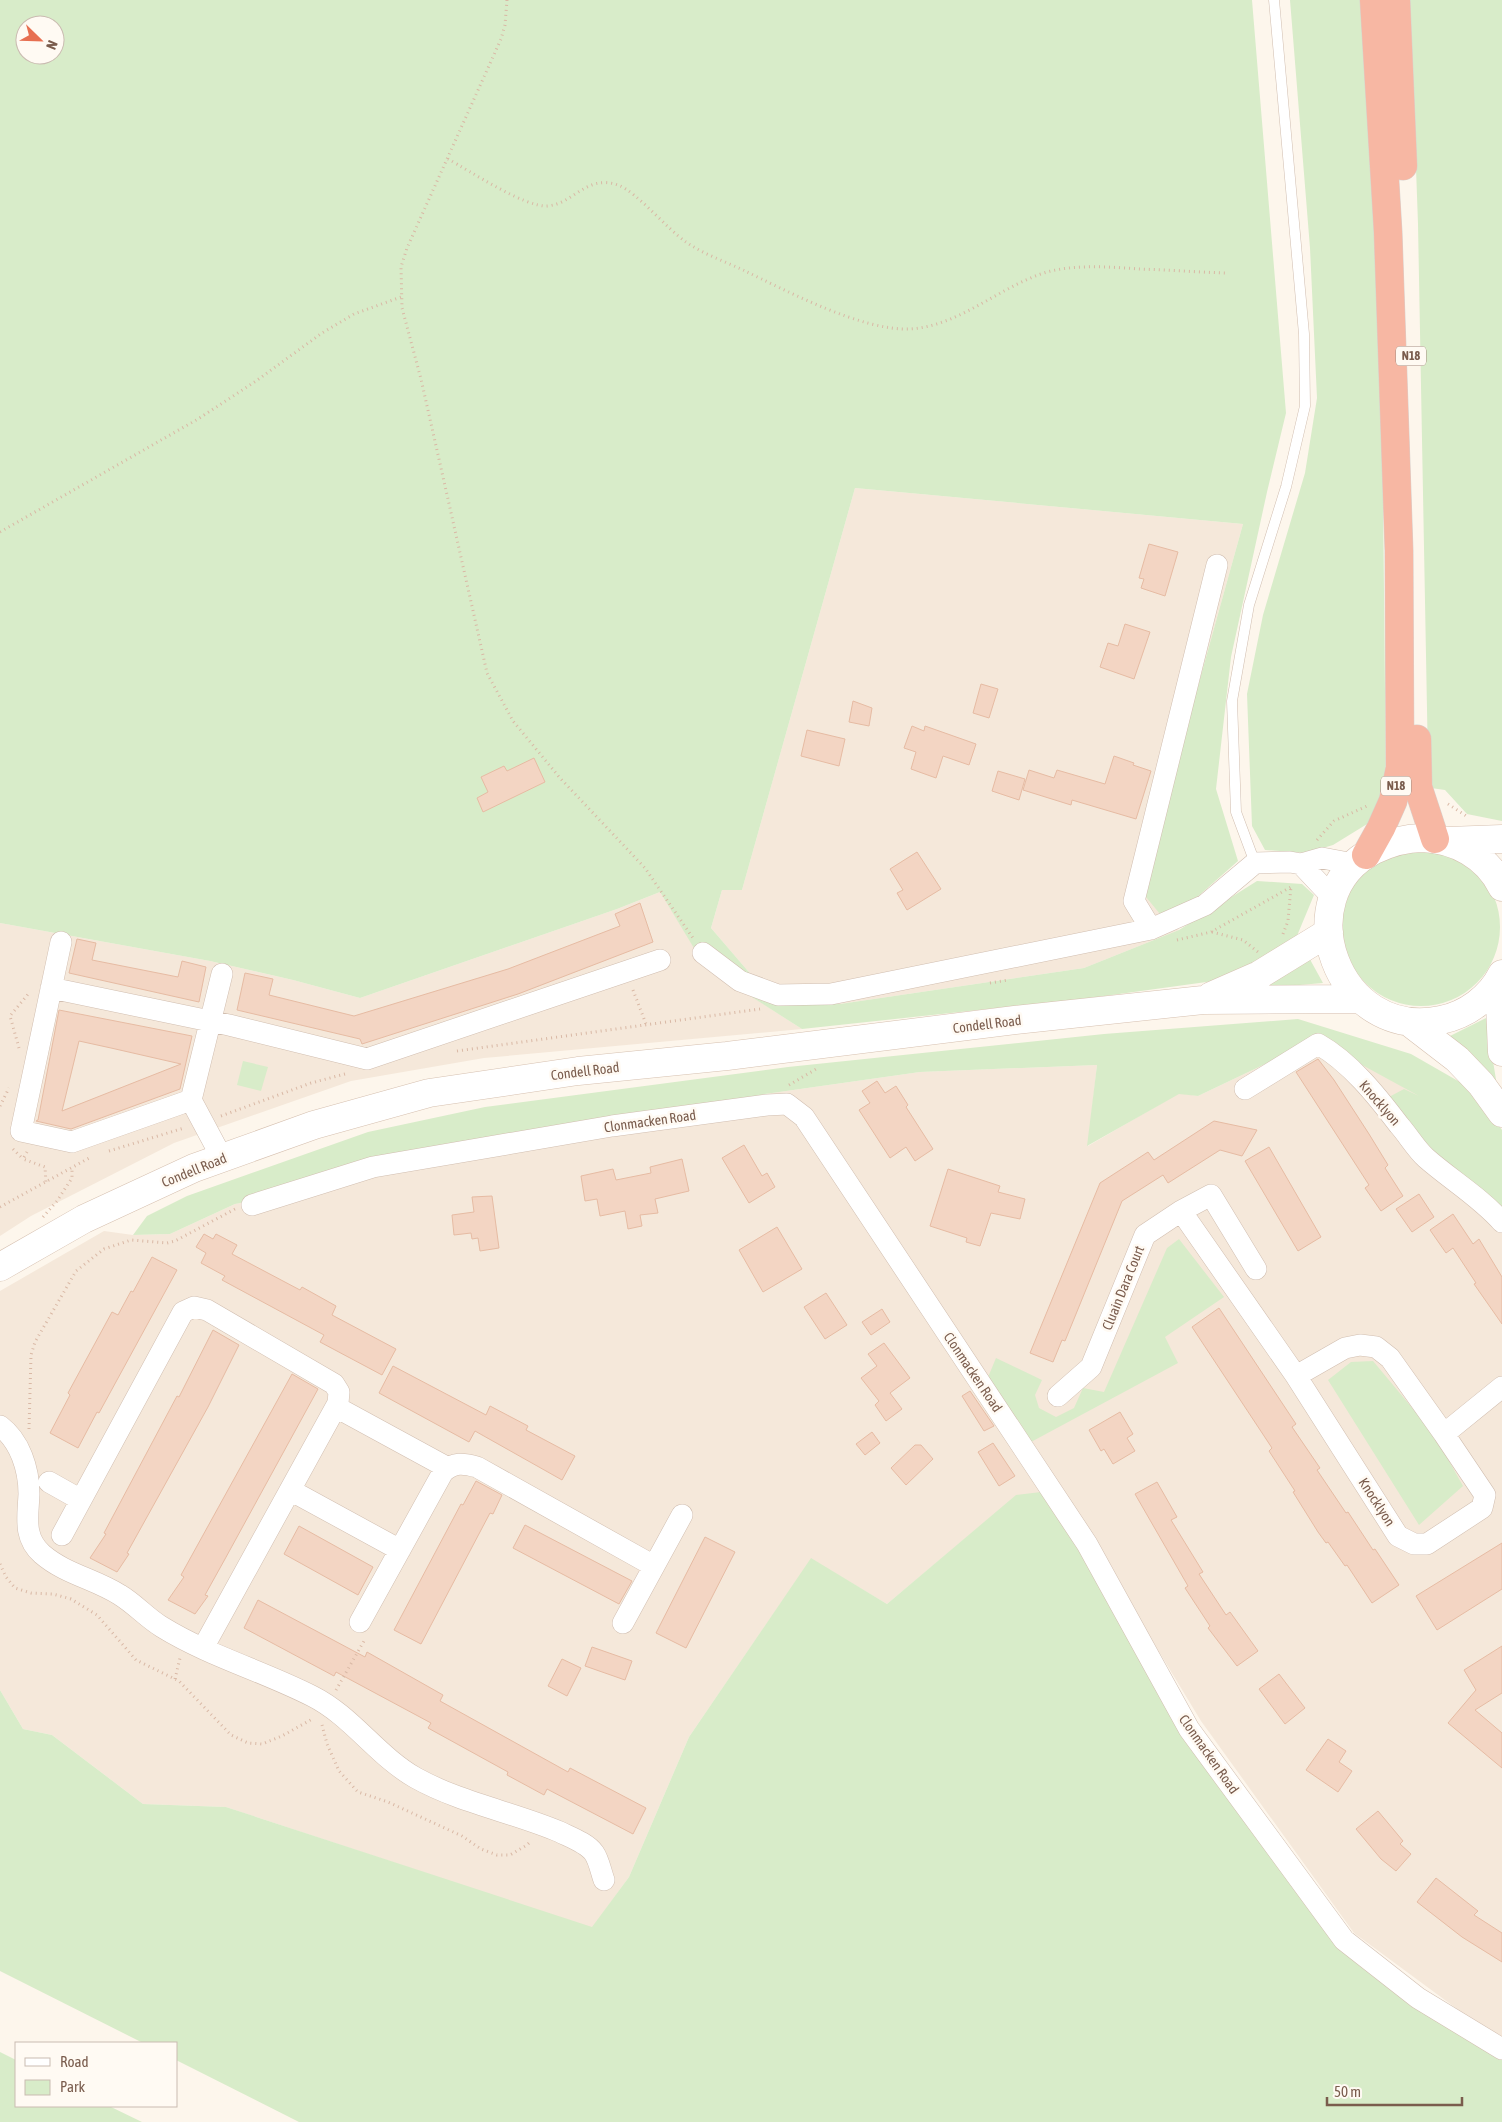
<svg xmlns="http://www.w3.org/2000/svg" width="1502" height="2122" viewBox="0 0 1502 2122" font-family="'Asap Condensed',sans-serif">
  <rect width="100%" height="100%" fill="#fdf6ec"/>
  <!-- residential -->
  <path fill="#f5e8da" d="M 855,488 L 1243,524 L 1150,859 L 1160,914 L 1179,930 L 1084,968 L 840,1004 L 771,998 L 711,928 L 722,890 L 742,890 Z
    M 660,892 L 707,968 L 802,1029 L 484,1058 L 351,1081 L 174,1143 L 31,1216 L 0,1236 L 0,923 L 210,961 L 293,980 L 360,998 L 617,909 Z
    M 1322,1037 L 1502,1130 L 1502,2042 L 1354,1933 L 1201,1721 L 1061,1490 L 1016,1496 L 887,1604 L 811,1559 L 689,1737 L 629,1877 L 592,1928 L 226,1807 L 143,1804 L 52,1735 L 23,1729 L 0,1690 L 0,1291 L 104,1231 L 133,1235 L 170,1234 L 235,1204 L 518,1150 L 765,1094 L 920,1072 L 1097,1065 L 1088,1146 L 1179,1093 L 1198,1096 Z"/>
  <!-- green -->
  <path fill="#d8ecc9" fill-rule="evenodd" d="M 0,0 L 1252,0 L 1286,413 L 1267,492 L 1231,657 L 1216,789 L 1238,861 L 1187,906 L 1160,914 L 1146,897 L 1150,859 L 1243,524 L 855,488 L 742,890 L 722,890 L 711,928 L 771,998 L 840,1004 L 1084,968 L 1179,930 L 1257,881 L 1302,884 L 1314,895 L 1294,943 L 1250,976 L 1090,998 L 802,1029 L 706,968 L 660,892 L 617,909 L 360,998 L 293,980 L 210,961 L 0,923 ZM 25,25 L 55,25 L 55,55 L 25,55 Z
    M 1290,0 L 1364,0 L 1381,297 L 1386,790 L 1372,821 L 1333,845 L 1306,853 L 1265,850 L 1252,826 L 1247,694 L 1263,615 L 1305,473 L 1317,398 L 1310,248 Z
    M 1410,0 L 1502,0 L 1502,821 L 1467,814 L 1445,790 L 1431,788 L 1428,763 L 1418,224 Z
    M1342 927a79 79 0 1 1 158 0a79 79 0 1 1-158 0Z
    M 1307,954 L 1323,983 L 1254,989 Z
    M 1486,1018 L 1499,1098 L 1472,1059 L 1450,1036 Z
    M 1298,1019 L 1411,1054 L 1472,1089 L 1502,1130 L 1502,1212 L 1430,1152 L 1387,1098 L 1404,1089 L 1419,1096 L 1353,1060 L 1322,1037 L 1198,1096 L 1179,1094 L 1087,1146 L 1097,1065 L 920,1072 L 765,1094 L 518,1150 L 235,1204 L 170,1234 L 133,1235 L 147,1216 L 187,1196 L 368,1132 L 485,1107 L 788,1067 L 1104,1034 Z
    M 243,1061 L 268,1067 L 261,1091 L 237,1085 Z
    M 1179,1239 L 1224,1297 L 1165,1337 L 1178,1363 L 1031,1442 L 986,1382 L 996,1358 L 1042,1380 L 1035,1395 L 1039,1408 L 1056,1417 L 1074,1408 L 1083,1388 L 1104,1392 L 1167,1248 Z
    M 1373,1361 L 1434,1434 L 1463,1486 L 1419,1525 L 1328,1380 L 1351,1362 Z
    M 1041,1492 L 1338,1945 L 1502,2054 L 1502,2122 L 299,2122 L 176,2060 L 176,2043 L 143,2043 L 0,1971 L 0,1690 L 23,1729 L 52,1735 L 143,1804 L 226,1807 L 592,1927 L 629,1877 L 689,1737 L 811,1558 L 887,1604 L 1016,1495 Z
    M 0,2052 L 16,2060 L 16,2106 L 109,2106 L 142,2122 L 0,2122 Z"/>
  <!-- building -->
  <path fill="#f3d5c3" stroke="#e6bba3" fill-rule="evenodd" d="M 1149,544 L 1178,552 L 1165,596 L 1141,588 L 1144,579 L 1139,578 Z
    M 1125,624 L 1150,632 L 1134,679 L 1100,667 L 1108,643 L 1118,646 Z
    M 981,684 L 998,689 L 989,718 L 973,713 Z
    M 853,701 L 872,708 L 869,726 L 849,722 Z
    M 912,726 L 924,731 L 925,726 L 976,744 L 969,765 L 943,756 L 936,778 L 911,769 L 916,752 L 904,748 Z
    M 807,730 L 845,739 L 839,766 L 801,756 Z
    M 1114,756 L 1134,763 L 1133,765 L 1151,771 L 1136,819 L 1072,800 L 1071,805 L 1023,790 L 1029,770 L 1054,778 L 1057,770 L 1105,784 Z
    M 534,758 L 545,782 L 483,812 L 477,798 L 488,792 L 481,777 L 504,766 L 507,771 Z
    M 998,771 L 1025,779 L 1019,800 L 992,791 Z
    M 917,852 L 941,889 L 907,910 L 897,893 L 903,890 L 890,869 Z
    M 640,903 L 653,942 L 518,994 L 362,1044 L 360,1039 L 237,1010 L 245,973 L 273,979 L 269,995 L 354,1016 L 508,969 L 620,926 L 615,914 Z
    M 77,939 L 96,943 L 92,960 L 178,977 L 182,961 L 206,967 L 199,1002 L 69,973 Z
    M 59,1010 L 192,1036 L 180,1089 L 71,1129 L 36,1121 L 38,1120 ZM 79,1041 L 111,1048 L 181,1064 L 62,1111 Z
    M 1318,1059 L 1334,1080 L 1369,1134 L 1388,1165 L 1385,1168 L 1403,1196 L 1381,1211 L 1365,1188 L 1369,1185 L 1296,1072 Z
    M 877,1081 L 885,1093 L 896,1086 L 908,1105 L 906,1107 L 933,1149 L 915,1161 L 906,1147 L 890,1158 L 859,1110 L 870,1103 L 862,1091 Z
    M 1214,1121 L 1257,1130 L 1242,1156 L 1220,1150 L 1168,1183 L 1163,1175 L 1122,1201 L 1065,1341 L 1062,1340 L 1053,1362 L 1030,1353 L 1100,1183 L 1148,1152 L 1154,1160 Z
    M 744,1145 L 762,1176 L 767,1173 L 775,1187 L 749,1203 L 722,1158 Z
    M 1269,1147 L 1321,1237 L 1298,1251 L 1245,1161 Z
    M 682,1159 L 689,1191 L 655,1199 L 658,1213 L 640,1215 L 642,1226 L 628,1229 L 625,1211 L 600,1216 L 597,1199 L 585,1201 L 581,1176 L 613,1169 L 616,1180 L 651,1173 L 650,1167 Z
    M 948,1169 L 1000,1186 L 998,1192 L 1025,1199 L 1020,1219 L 991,1213 L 980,1246 L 966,1242 L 967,1238 L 930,1226 Z
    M 1419,1194 L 1434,1217 L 1412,1232 L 1396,1209 Z
    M 492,1196 L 499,1248 L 480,1251 L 478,1238 L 472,1239 L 471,1233 L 454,1235 L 452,1215 L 474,1212 L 472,1197 Z
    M 1453,1214 L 1473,1244 L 1479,1239 L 1502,1277 L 1502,1324 L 1474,1284 L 1476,1283 L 1453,1248 L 1446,1253 L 1430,1230 Z
    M 777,1227 L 802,1269 L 763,1292 L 739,1250 Z
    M 204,1234 L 213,1239 L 216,1234 L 237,1245 L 232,1254 L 300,1290 L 302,1287 L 336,1306 L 332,1315 L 396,1349 L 382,1375 L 320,1342 L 324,1335 L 222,1280 L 225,1276 L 201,1263 L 206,1253 L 196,1247 Z
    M 152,1257 L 177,1270 L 99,1413 L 97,1412 L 78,1448 L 50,1433 L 70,1395 L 68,1393 L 112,1312 L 118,1315 L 131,1291 L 133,1292 Z
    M 826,1293 L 847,1325 L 825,1339 L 804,1307 Z
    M 1219,1308 L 1296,1424 L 1292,1427 L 1320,1468 L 1317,1470 L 1346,1513 L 1348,1512 L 1373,1550 L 1375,1549 L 1399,1585 L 1372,1603 L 1347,1565 L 1345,1566 L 1328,1542 L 1326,1543 L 1318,1532 L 1293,1492 L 1295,1491 L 1269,1451 L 1272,1448 L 1192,1327 Z
    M 882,1309 L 890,1322 L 871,1335 L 862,1322 Z
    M 213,1330 L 239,1345 L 208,1407 L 127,1553 L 129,1554 L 117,1572 L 90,1558 L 106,1534 L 104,1533 L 177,1396 L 179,1397 Z
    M 884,1343 L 910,1378 L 890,1393 L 902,1409 L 886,1421 L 875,1405 L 879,1401 L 861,1378 L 877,1366 L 868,1354 Z
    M 393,1366 L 486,1415 L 490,1406 L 528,1426 L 526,1430 L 575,1456 L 562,1480 L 475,1431 L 469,1442 L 379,1393 Z
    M 292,1374 L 318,1389 L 225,1559 L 205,1595 L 208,1596 L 195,1614 L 168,1600 L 184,1577 L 181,1575 Z
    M 970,1391 L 994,1426 L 984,1431 L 962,1396 Z
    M 1120,1412 L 1133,1434 L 1127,1438 L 1135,1451 L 1113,1464 L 1104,1449 L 1101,1451 L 1089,1430 Z
    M 872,1432 L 880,1443 L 865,1455 L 856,1444 Z
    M 993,1443 L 1015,1476 L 999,1486 L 978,1452 Z
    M 915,1445 L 921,1445 L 933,1459 L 906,1485 L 891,1468 Z
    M 476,1481 L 502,1495 L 493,1514 L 490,1513 L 421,1644 L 394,1630 L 461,1504 L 463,1505 Z
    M 1157,1482 L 1177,1517 L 1171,1520 L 1203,1572 L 1199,1574 L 1226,1615 L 1230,1612 L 1258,1651 L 1237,1666 L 1208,1628 L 1210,1626 L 1185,1588 L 1188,1586 L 1135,1494 Z
    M 525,1525 L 632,1581 L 619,1604 L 513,1548 Z
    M 299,1526 L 373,1567 L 358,1595 L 284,1554 Z
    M 705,1537 L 735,1552 L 686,1648 L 656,1633 Z
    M 1502,1543 L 1502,1589 L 1437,1630 L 1416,1596 Z
    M 258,1600 L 365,1657 L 367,1652 L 443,1695 L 440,1701 L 568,1772 L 570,1768 L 646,1808 L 633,1834 L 547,1789 L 544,1795 L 507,1775 L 508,1772 L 428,1728 L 431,1723 L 336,1672 L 334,1676 L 244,1628 Z
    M 1502,1646 L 1502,1693 L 1475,1710 L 1502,1733 L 1502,1768 L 1448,1723 L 1476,1690 L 1464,1670 Z
    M 592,1647 L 632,1661 L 625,1680 L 585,1666 Z
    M 562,1659 L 581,1668 L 567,1696 L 548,1686 Z
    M 1279,1674 L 1305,1708 L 1285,1724 L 1259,1689 Z
    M 1328,1739 L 1346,1751 L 1339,1762 L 1352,1771 L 1338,1792 L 1306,1770 Z
    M 1378,1811 L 1403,1841 L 1400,1844 L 1411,1854 L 1396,1871 L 1381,1859 L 1356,1829 Z
    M 1436,1878 L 1478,1911 L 1474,1915 L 1502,1933 L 1502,1962 L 1462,1937 L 1417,1902 Z"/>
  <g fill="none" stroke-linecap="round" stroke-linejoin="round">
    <defs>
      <path id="lane" d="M 1255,863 L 1236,812 L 1232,701 L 1249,605 L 1286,487 L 1305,406 L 1304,334 L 1274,0"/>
      <path id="street" d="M 1301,864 L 1333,898
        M 1151,929 L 1134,901 L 1217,565
        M 61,942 L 21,1131 L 72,1142 L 191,1100 L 222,974
        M 703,953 L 740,981 L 778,995 L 831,994 L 1151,929 L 1205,905 L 1255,863 L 1290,862 L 1301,864 L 1322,858 L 1354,864
        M 51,988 L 229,1025 L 367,1059 L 660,960
        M 1245,1089 L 1318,1044 C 1350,1062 1377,1096 1399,1125 C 1408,1135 1416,1149 1426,1158 C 1451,1180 1480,1197 1502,1222
        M 191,1100 L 222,1158
        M 252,1205 L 373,1167 L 612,1126 L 767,1105 L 787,1104 L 804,1117 L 1087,1544 L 1189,1729 L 1344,1940 L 1418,1998 L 1502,2049
        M 1181,1211 L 1296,1376 L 1398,1536 L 1414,1544 L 1427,1544 L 1482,1508 L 1485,1495 L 1444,1434 L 1502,1387
        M 1296,1376 L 1345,1348 L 1360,1345 L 1376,1347 L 1390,1358 L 1444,1434
        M 1058,1396 L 1091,1367 L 1145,1235 L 1181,1211 L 1211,1195 L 1256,1269
        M 336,1407 L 448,1468
        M 0,1426 C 20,1441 29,1469 29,1494 C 28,1517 23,1537 42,1554 C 65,1574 95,1579 120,1595 C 135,1604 147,1618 162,1627 C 209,1656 263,1671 312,1696 C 352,1716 377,1756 416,1778 C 461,1803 513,1812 560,1832 C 570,1837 587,1843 594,1853 C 599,1860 601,1872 604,1880
        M 49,1482 L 81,1500
        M 290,1490 L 400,1550
        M 62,1535 L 183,1312 L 194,1307 L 207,1310 L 334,1384 L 339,1392 L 338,1403 L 203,1648
        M 360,1622 L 443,1472 C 454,1462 463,1463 477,1467 L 654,1566
        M 623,1623 L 682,1515"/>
      <path id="secondary" d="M 1448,841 L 1502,839
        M 1502,887 C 1487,856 1455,839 1422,838 C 1405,838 1389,843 1374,850 C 1285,896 1337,1042 1441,1020 C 1466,1015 1490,998 1502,974
        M 1499,980 L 1502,1052
        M 1211,996 L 1259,975 L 1329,932
        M 1409,1022 L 1457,1059 L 1481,1084 L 1502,1113
        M 0,1267 L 84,1219 L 194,1168 L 314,1125 L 429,1093 L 578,1071 L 727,1056 L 1015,1020 L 1203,1000 L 1359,999"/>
      <path id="highway" d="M 1396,0 L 1403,166
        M 1417,739 L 1418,787 L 1435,839
        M 1366,855 L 1381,828 L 1393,801 L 1400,768 L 1399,551 L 1388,232 L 1374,0"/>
    </defs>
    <!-- lane casing -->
    <use href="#lane" stroke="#d1beb0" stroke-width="11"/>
    <!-- street casing -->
    <use href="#street" stroke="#d1beb0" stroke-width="22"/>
    <!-- secondary casing -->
    <use href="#secondary" stroke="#d6c0b0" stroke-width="29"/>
    <!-- highway casing -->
    <use href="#highway" stroke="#dad1cd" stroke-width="29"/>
    <!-- path -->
    <path stroke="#d9b8a5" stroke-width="3" stroke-dasharray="1 4" stroke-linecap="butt" d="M 507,0 L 505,25 L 501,39 L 407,248 L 401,267 L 402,308 L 421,379 L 487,673 L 513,721 L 560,778 L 645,868 L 693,938
      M 448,159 C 470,171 524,207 547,206 C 574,204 586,174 618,185 C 637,192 667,229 686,242 C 703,254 724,261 743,270 C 787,291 862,331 910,329 C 960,326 1000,286 1047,272 C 1077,264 1110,267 1140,269 C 1168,270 1197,272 1225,273
      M 0,532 L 198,419 L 256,381 L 322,333 L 354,314 L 401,297
      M 1448,804 L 1468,817
      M 1317,840 L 1334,821 L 1367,806
      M 1212,932 L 1243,940 L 1258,952
      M 1283,934 L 1288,921 L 1291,886
      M 1177,940 L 1211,932 L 1291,887
      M 990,983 L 1008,980
      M 633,990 L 646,1024
      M 19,1048 L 10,1016 L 29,993
      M 457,1051 L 760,1009
      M 789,1085 L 818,1068
      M 0,1106 L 9,1088
      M 221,1116 L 311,1083 L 345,1074
      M 13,1149 L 23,1159
      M 109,1151 L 184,1128
      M 27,1152 L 23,1159 L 45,1167 L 46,1183
      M 0,1207 L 91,1157
      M 43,1217 L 57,1201 L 72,1178 L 72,1167
      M 29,1429 L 31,1355 L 35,1342 L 76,1271 L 104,1249 L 131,1240 L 167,1243 L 175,1241 L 235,1209
      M 0,1564 L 6,1577 L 15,1588 L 31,1593 L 53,1594 L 71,1599 L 97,1615 L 136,1660 L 179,1681 L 231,1735 L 248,1743 L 262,1744 L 282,1736 L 314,1718
      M 175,1679 L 180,1658
      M 336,1690 L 364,1641
      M 322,1725 L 327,1744 L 339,1771 L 358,1792 L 388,1802 L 462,1836 L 481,1849 L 497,1855 L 510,1855 L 527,1845 L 531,1841"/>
    <!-- lane -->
    <use href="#lane" stroke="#fff" stroke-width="10"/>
    <!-- street -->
    <use href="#street" stroke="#fff" stroke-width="21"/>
    <!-- secondary -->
    <use href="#secondary" stroke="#fff" stroke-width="28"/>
    <!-- highway -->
    <use href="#highway" stroke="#f7b7a3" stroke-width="28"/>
  </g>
  <g text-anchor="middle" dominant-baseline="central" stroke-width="5" stroke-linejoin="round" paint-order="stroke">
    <!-- shield labels -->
    <g fill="#fffaf3" stroke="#a28b7f" stroke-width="1">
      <rect x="1396" y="346.5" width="30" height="19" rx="4"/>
      <rect x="1381" y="776.5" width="30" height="19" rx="4"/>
    </g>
    <g font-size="12" font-weight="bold" fill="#7a5c4d">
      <text x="1411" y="356">N18</text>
      <text x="1396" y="786">N18</text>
    </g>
    <!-- street labels -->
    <g font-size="14" fill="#7a5c4d" stroke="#fffaf3">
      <text transform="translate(987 1024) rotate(-7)">Condell Road</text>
      <text transform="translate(585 1071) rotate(-7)">Condell Road</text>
      <text transform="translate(1380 1103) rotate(49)">Knocklyon</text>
      <text transform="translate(650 1121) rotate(-8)">Clonmacken Road</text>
      <text transform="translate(194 1170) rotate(-22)">Condell Road</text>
      <text transform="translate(1123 1288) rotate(-68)">Cluain Dara Court</text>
      <text transform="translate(973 1372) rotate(56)">Clonmacken Road</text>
      <text transform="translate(1377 1502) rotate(57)">Knocklyon</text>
      <text transform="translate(1209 1754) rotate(55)">Clonmacken Road</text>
    </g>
  </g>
  <!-- legend -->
  <rect x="15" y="2042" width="162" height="65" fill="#fffaf3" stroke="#cabbb1"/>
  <rect x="25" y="2058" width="25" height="8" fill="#ffffff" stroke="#cabbb1"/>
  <text x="60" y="2067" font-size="15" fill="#7a5c4d">Road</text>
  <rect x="25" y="2080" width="25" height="15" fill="#d8ecc9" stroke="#cabbb1"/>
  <text x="60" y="2092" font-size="15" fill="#7a5c4d">Park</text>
  <!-- north arrow -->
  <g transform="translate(40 40) rotate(113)"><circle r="24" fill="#fffaf3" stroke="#cabbb1"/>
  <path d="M0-4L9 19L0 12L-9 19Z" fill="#e76f51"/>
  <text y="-8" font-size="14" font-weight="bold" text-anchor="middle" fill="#7a5c4d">N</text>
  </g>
  <!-- scale -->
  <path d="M1327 2097v8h135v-8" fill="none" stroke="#7a5c4d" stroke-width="2.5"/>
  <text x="1334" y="2097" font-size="15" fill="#7a5c4d" stroke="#fffaf3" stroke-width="4" paint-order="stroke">50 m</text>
</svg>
